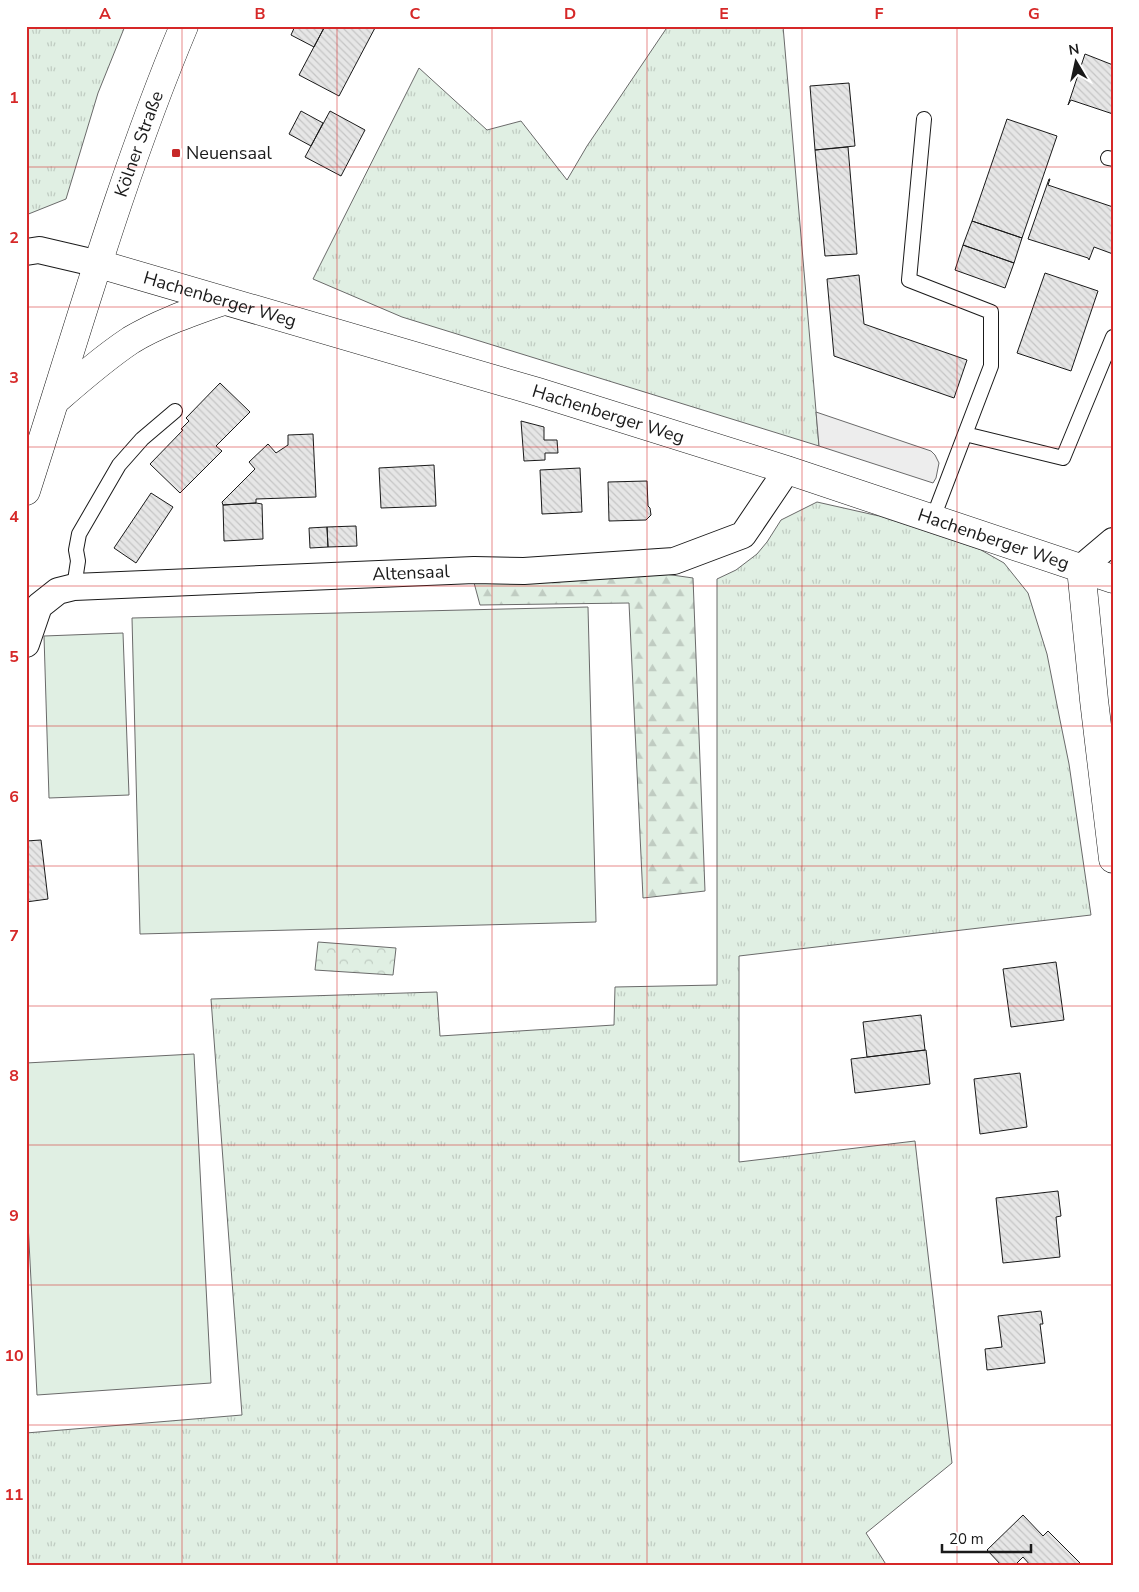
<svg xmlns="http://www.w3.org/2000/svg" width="1139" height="1592" viewBox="0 0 1139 1592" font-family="'Nunito Sans',sans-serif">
  <defs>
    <pattern id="grass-tufts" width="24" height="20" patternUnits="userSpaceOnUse" patternTransform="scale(1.25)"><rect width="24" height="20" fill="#e0efe3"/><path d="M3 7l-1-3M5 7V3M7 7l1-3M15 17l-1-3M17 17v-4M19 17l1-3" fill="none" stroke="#c0ccc2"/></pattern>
    <pattern id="forest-firs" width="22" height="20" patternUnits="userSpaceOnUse" patternTransform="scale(1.25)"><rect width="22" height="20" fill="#e0efe3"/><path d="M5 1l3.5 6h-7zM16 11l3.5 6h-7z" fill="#c0ccc2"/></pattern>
    <pattern id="park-crowns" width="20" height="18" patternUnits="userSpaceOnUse" patternTransform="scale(1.25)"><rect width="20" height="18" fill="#e0efe3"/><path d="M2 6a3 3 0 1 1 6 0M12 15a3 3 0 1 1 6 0" fill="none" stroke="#c0ccc2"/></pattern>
    <pattern id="building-back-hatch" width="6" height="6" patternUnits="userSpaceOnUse" patternTransform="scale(1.25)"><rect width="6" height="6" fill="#e6e6e6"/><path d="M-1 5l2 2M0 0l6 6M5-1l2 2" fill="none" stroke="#c5c5c5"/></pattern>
  </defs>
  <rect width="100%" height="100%" fill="#fff"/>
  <!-- grass -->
  <path fill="url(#grass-tufts)" stroke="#6a6a6a" d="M 26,26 L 125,26 L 98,93 L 66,199 L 26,215 Z
    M 668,26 L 783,26 L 819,446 L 402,317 L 313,279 L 419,68 L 487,130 L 521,121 L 567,180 L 587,146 Z
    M 817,502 L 879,516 L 981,550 L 1004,563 L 1028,593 L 1047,654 L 1060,720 L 1069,764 L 1091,915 L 739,956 L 739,1162 L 915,1141 L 952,1463 L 866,1533 L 887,1566 L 26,1566 L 26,1433 L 242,1415 L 211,999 L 437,992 L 440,1036 L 614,1025 L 615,987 L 717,985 L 717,579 L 736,570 L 757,554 L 767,542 L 781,520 Z"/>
  <!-- forest -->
  <path fill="url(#forest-firs)" stroke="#6a6a6a" d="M 658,573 L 693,578 L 705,891 L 643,898 L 629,603 L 480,605 L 473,579 Z"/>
  <!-- park -->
  <path fill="url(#park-crowns)" stroke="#6a6a6a" d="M 318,942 L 396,948 L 393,975 L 315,970 Z"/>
  <!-- pitch -->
  <path fill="#e0efe3" stroke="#6a6a6a" d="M 588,607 L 596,922 L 140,934 L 132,618 Z
    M 123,633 L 129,795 L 49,798 L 44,636 Z
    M 194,1054 L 211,1383 L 37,1395 L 26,1185 L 26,1063 Z"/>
  <!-- parking -->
  <path fill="#ededed" stroke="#6a6a6a" d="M 816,412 L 931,451 L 935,455 L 939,463 L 936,478 L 933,483 L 819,446 Z"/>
  <!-- building -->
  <path fill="url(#building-back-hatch)" stroke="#1a1a1a" d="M 295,26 L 325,26 L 314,47 L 291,35 Z
    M 325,26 L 376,26 L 339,96 L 299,75 Z
    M 1085,54 L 1113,65 L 1113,114 L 1071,100 L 1068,105 Z
    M 849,83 L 855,146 L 815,150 L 810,86 Z
    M 301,111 L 323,123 L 311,146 L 289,134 Z
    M 330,111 L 365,130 L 341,176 L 305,157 Z
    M 1007,119 L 1057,136 L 1022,238 L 972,221 Z
    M 848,147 L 857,254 L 825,256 L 815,150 Z
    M 1049,179 L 1050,179 L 1048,185 L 1113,207 L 1113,254 L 1094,247 L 1089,260 L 1088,258 L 1028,239 Z
    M 972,221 L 1022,238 L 1014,263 L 963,245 Z
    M 963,245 L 1014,263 L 1005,288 L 955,270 Z
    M 1045,273 L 1098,291 L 1071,371 L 1017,353 Z
    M 859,275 L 864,324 L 967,360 L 954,398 L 834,356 L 827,279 Z
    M 220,383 L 250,412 L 216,446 L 222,451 L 180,493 L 150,464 L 183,430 L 181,429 L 189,421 L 186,418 Z
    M 521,421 L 544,427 L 544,440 L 557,440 L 558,453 L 545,453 L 545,460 L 524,461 Z
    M 313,434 L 316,497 L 256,499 L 256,503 L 223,505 L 222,502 L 255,469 L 249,462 L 268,444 L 276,453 L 288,445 L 288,435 Z
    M 434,465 L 436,506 L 381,508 L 379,468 Z
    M 580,468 L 582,512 L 542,514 L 540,470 Z
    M 647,481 L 648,506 L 650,508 L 651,515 L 646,520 L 609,521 L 608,482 Z
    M 151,493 L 173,507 L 136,563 L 114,548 Z
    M 256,503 L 262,504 L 263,539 L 224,541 L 223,505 Z
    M 356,526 L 357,546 L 328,547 L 327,527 Z
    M 327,527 L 328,547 L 310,548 L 309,528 Z
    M 41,840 L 48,899 L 26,902 L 26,841 Z
    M 1056,962 L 1064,1020 L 1011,1027 L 1003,969 Z
    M 921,1015 L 925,1050 L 867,1057 L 863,1022 Z
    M 926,1050 L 930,1084 L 855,1093 L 851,1059 Z
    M 1020,1073 L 1027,1127 L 980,1134 L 974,1079 Z
    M 1058,1191 L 1061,1216 L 1056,1217 L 1060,1257 L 1003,1263 L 996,1198 Z
    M 1041,1311 L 1043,1324 L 1040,1324 L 1045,1363 L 987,1370 L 985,1349 L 1002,1347 L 998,1316 Z
    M 1023,1515 L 1043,1536 L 1048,1531 L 1083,1566 L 1031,1566 L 1023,1557 L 1014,1566 L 1002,1566 L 987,1550 Z"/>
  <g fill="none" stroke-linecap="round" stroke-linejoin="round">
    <defs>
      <path id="service" d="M 924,119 L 909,280 L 991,312 L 991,366 L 933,518
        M 1108,158 L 1113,159
        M 965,434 L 1063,458 L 1113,337
        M 74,587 L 78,561 L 76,550 L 79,534 L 119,465 L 142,439 L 175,411"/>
      <g id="minor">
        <path d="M 26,252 L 39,250 L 99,264"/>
        <path d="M 1081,568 L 1113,541"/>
        <path id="s1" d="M 26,644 L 39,606 L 58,591 L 74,587 L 474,570 L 524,571 L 674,561 L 743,535 L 787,470"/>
      </g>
      <g id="tertiary">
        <path id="s2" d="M 99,264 L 538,392 L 787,470 L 1113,579"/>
        <path d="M 1081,568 L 1094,700 L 1113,859"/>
      </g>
      <g id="primary">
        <path d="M 56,400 C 80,379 104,358 131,340 C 159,323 192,312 223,301"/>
        <path id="s3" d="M 26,491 C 76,336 121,176 184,26"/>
      </g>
    </defs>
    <!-- service casing -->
    <use href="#service" stroke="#1a1a1a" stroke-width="16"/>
    <!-- minor casing -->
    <use href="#minor" stroke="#1a1a1a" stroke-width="28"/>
    <!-- tertiary casing -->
    <use href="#tertiary" stroke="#1a1a1a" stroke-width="29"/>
    <!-- primary casing -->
    <use href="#primary" stroke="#1a1a1a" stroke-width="29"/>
    <!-- service -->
    <use href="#service" stroke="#fff" stroke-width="14"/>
    <!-- minor -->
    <use href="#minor" stroke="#fff" stroke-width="26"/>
    <!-- tertiary -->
    <use href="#tertiary" stroke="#fff" stroke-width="28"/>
    <!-- primary -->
    <use href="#primary" stroke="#fff" stroke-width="28"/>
  </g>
  <!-- grid -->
  <path fill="none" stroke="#d62828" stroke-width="1" stroke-opacity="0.55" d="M 182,26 L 182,1566M 337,26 L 337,1566M 492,26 L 492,1566M 647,26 L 647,1566M 802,26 L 802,1566M 957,26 L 957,1566M 26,167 L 1113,167M 26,307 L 1113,307M 26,447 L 1113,447M 26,586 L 1113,586M 26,726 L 1113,726M 26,866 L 1113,866M 26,1006 L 1113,1006M 26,1145 L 1113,1145M 26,1285 L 1113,1285M 26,1425 L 1113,1425"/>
  <!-- markers -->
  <rect fill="#c62828" stroke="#fff" stroke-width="2" x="171" y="148" width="10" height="10" rx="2.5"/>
  <g text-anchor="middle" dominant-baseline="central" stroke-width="4" stroke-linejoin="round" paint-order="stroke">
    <!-- street labels -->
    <g font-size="18" fill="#1a1a1a" stroke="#fff">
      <text stroke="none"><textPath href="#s3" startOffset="365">Kölner Straße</textPath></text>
      <text stroke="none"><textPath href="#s2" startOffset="126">Hachenberger Weg</textPath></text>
      <text stroke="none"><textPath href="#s2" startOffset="531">Hachenberger Weg</textPath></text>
      <text stroke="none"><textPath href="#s2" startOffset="936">Hachenberger Weg</textPath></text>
      <text stroke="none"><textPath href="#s1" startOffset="418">Altensaal</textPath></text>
    </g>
    <!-- poi labels -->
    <g font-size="18" fill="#1a1a1a" stroke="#fff" text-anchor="start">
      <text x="186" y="153">Neuensaal</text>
    </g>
  </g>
  <!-- border -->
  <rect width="1139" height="1592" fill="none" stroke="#ffffff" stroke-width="55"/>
  <!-- north arrow -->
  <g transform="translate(1076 62) rotate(351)" stroke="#ffffff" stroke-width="4" paint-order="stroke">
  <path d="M0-4L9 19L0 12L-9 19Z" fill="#1a1a1a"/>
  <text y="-8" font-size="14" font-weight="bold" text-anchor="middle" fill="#1a1a1a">N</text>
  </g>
  <!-- scale -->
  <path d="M942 1544v8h89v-8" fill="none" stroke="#1a1a1a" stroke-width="2.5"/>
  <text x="949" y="1544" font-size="15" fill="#1a1a1a" stroke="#ffffff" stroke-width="4" paint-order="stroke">20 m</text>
  <rect x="28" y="28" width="1084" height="1536" fill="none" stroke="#d62828" stroke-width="2"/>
  <g font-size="16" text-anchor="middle" font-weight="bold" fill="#d62828">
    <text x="105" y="19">A</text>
    <text x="260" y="19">B</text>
    <text x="415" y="19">C</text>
    <text x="570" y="19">D</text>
    <text x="724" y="19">E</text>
    <text x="879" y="19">F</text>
    <text x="1034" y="19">G</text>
    <text x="14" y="103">1</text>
    <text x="14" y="243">2</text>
    <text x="14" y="383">3</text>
    <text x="14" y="522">4</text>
    <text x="14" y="662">5</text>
    <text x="14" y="802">6</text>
    <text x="14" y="941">7</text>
    <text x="14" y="1081">8</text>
    <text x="14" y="1221">9</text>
    <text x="14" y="1361">10</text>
    <text x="14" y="1500">11</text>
  </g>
</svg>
